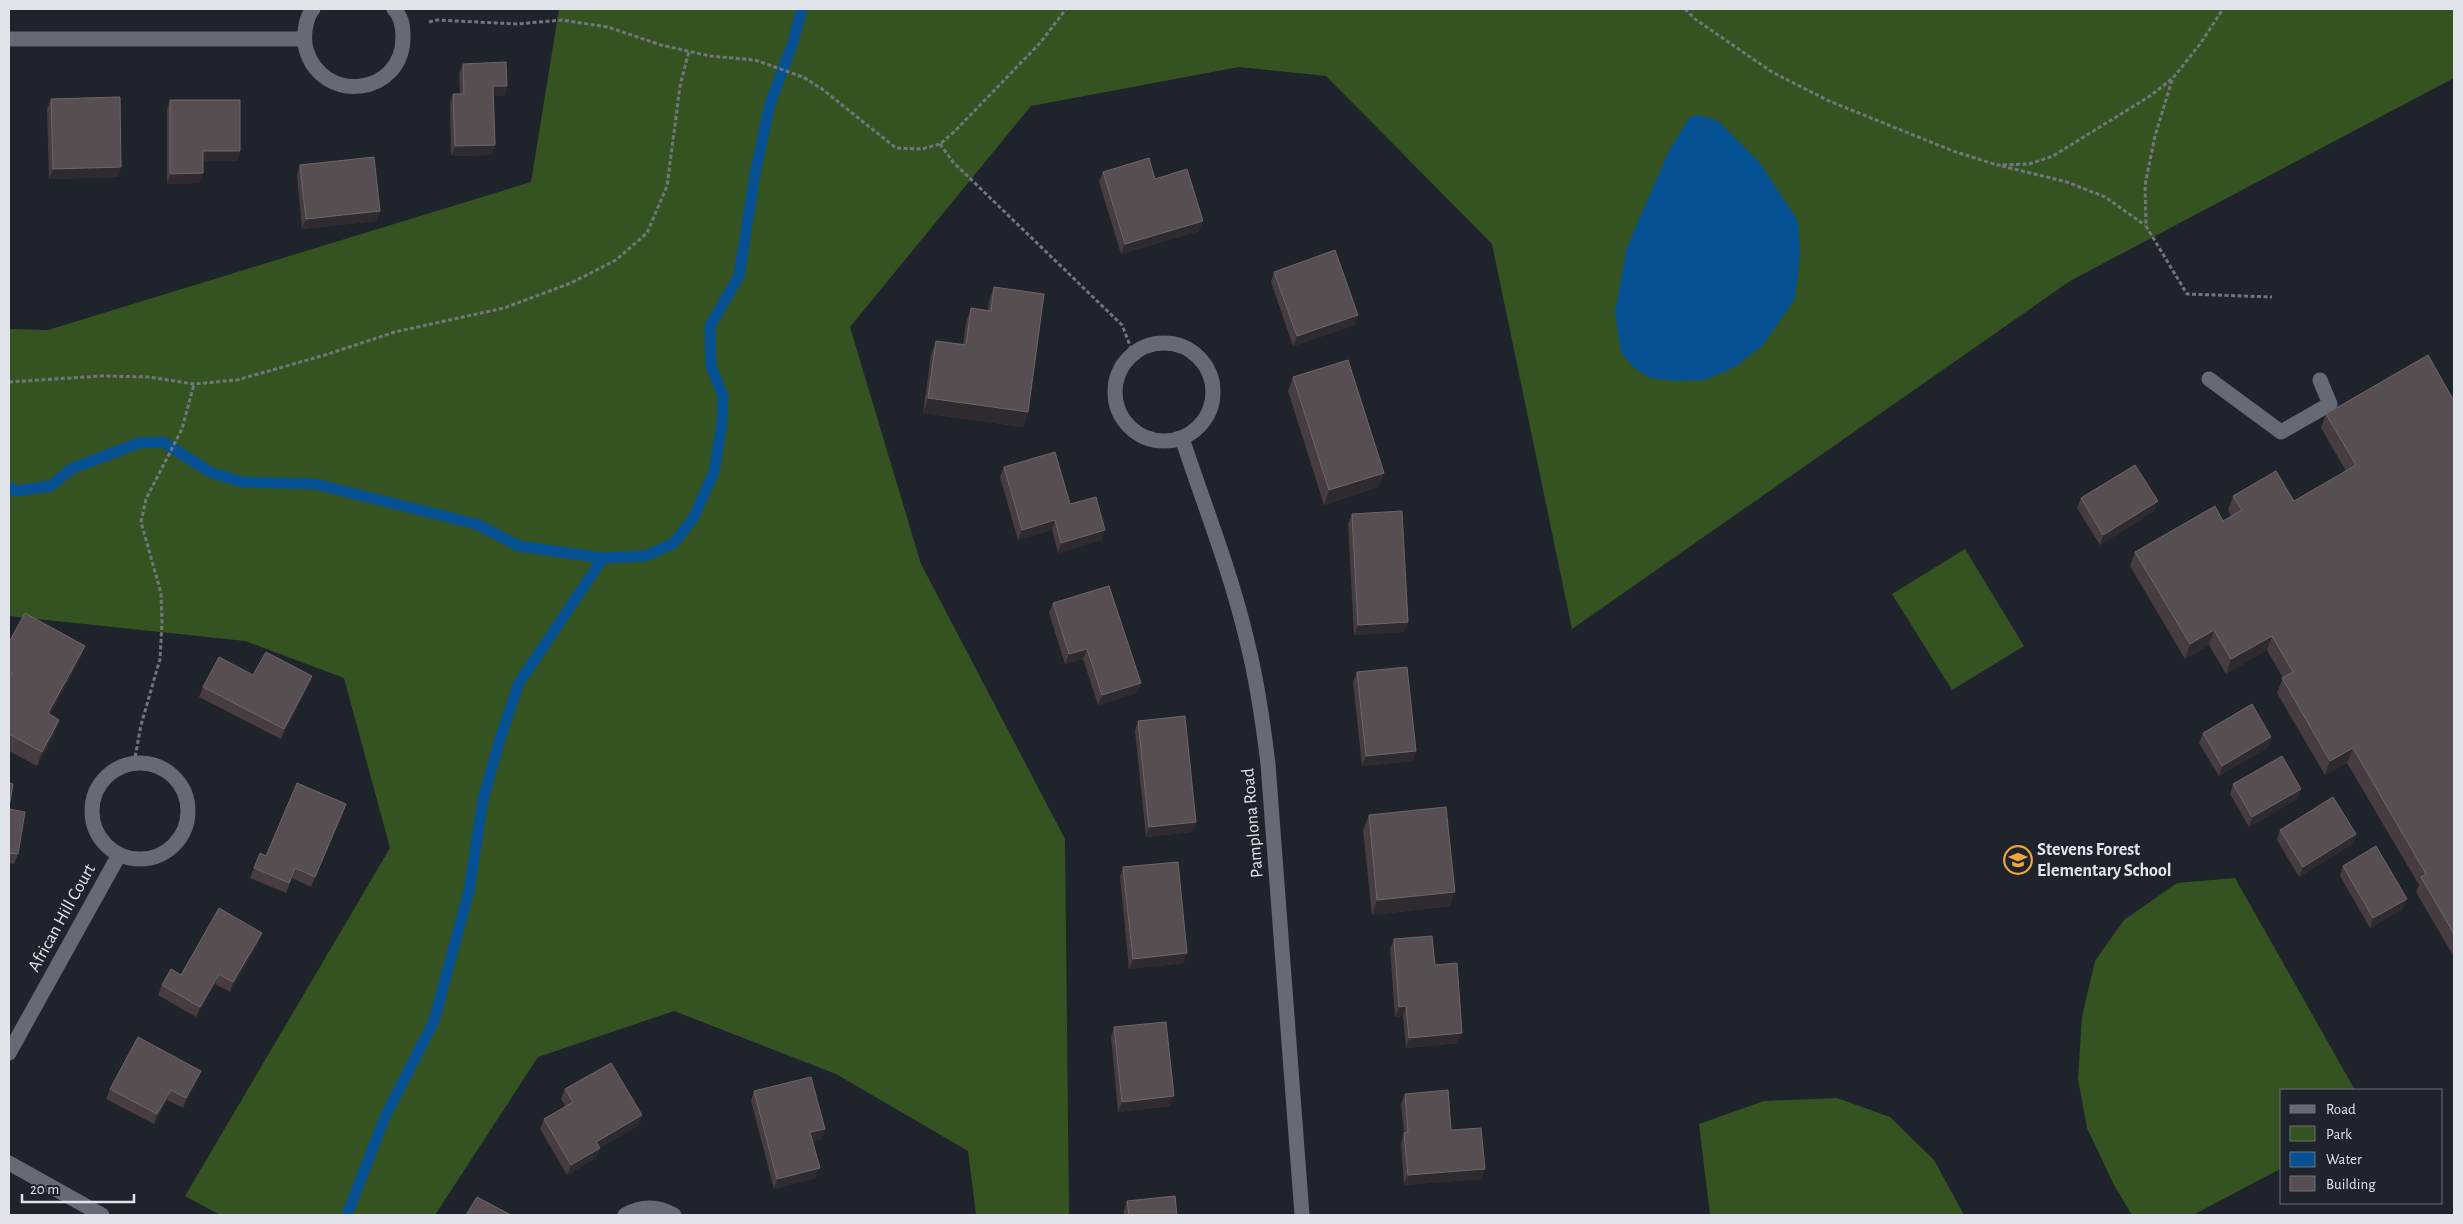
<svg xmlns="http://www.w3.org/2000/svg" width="2463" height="1224" viewBox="0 0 2463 1224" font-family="'Alegreya Sans',sans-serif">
  <rect width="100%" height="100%" fill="#1e232c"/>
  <!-- green -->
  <path fill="#345321" d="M 559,9 L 2454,9 L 2454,78 L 2070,281 L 1572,629 L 1492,244 L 1326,76 L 1239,67 L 1031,106 L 850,327 L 921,564 L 1065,839 L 1069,1215 L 976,1215 L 968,1151 L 836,1074 L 674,1011 L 538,1057 L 435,1215 L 220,1215 L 185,1196 L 390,848 L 344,678 L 245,641 L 9,616 L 9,329 L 48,330 L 531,182 Z
    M 1965,549 L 2024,646 L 1952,690 L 1892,594 Z
    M 2235,878 L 2355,1090 L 2282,1090 L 2282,1168 L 2193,1215 L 2132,1215 L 2114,1185 L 2087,1128 L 2078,1079 L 2082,1016 L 2095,961 L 2124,920 L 2177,883 Z
    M 1837,1098 L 1890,1117 L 1934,1160 L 1964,1215 L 1710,1215 L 1699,1124 L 1764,1101 Z"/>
  <!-- water -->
  <path fill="#065193" d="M 1699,115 L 1718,121 L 1760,163 L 1798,221 L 1800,255 L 1795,299 L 1763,345 L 1735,367 L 1705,380 L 1680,381 L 1651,378 L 1634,368 L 1621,352 L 1615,313 L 1627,247 L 1669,151 L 1690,117 Z"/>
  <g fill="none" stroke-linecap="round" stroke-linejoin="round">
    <!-- stream -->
    <path stroke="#065193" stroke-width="11" d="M 9,487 L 15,491 L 51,486 L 71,469 L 139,443 L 163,442 L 210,472 L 242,482 L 315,484 L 476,524 L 519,546 L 603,558 L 646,556 L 674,543 L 694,517 L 714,472 L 722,424 L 723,396 L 711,366 L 710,326 L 739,276 L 755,174 L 770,104 L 793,42 L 802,9
      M 347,1215 L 385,1117 L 434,1021 L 469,891 L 483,800 L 500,739 L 519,683 L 603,558"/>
    <!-- path -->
    <path stroke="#71767d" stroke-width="3" stroke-dasharray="4 2.5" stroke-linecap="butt" d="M 1685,9 L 1695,19 L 1772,72 L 1829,101 L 1953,151 L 1997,165 L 2029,164 L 2053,156 L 2150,96 L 2173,78 L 2200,44 L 2223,9
      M 429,22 L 437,20 L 517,24 L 562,20 L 608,27 L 661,45 L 710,56 L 755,60 L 803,77 L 822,89 L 896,148 L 922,149 L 940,144 L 955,131 L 1040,43 L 1066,9
      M 2172,80 L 2155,136 L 2145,185 L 2146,226 L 2187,294 L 2272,297
      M 940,144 L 953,162 L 1122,325 L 1133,353
      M 2002,166 L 2067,182 L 2105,197 L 2145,225
      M 9,382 L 101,376 L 149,377 L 194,384 L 237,380 L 325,355 L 395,332 L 504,308 L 571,283 L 616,260 L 647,233 L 667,186 L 680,86 L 689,51
      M 134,763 L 141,725 L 160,659 L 162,622 L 161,593 L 141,522 L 146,499 L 182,429 L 194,384"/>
    <!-- lane -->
    <path stroke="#656a75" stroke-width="15" d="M 2209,379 L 2281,432 L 2330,404 L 2320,380"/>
    <!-- street -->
    <path stroke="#656a75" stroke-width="15" d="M 313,9 C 305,18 303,38 306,49 C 322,105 403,96 403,37 C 403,27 402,17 394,9
      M 9,39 L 303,39
      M1115 392a49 49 0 1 1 98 0a49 49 0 1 1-98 0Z
      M 1182,438 C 1204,505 1231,572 1247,641 C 1257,681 1263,722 1268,764 L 1302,1215
      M92 811a48 48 0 1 1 96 0a48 48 0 1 1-96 0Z
      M 9,1053 L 119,855
      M 9,1163 L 102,1215
      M 625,1215 C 641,1206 658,1206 674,1215"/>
  </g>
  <!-- wall -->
  <path fill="#473c40" d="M 463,64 L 507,86 L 504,96 L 494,96 L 495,145 L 491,155 L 451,156 L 450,104 L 453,94 L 460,94 L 459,74 Z
    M 51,99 L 121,167 L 118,177 L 49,179 L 47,109 Z
    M 170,100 L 240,151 L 237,161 L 203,161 L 203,173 L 199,183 L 167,184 L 167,110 Z
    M 300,165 L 380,211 L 376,221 L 302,229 L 297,175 Z
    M 1103,172 L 1155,179 L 1199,231 L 1121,254 L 1099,182 Z
    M 1274,272 L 1355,325 L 1293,346 L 1271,282 Z
    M 994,287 L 1028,412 L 1023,427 L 923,413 L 931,355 L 936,341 L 963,344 L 966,323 L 971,308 L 988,311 L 989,301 Z
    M 1293,377 L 1384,473 L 1378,487 L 1324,505 L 1288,391 Z
    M 2454,401 L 2454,957 L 2416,892 L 2419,885 L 2347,763 L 2325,775 L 2277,693 L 2283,678 L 2267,650 L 2226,674 L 2209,645 L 2185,659 L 2130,566 L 2135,552 L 2223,521 L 2231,516 L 2228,510 L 2233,496 L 2294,501 L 2346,471 L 2321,428 L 2326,414 Z
    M 1004,467 L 1070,504 L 1102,540 L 1058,553 L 1052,530 L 1018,540 L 1000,477 Z
    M 2081,498 L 2154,511 L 2100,545 L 2077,508 Z
    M 1352,514 L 1408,622 L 1404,632 L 1354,635 L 1348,524 Z
    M 1053,603 L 1137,693 L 1098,705 L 1083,659 L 1065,664 L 1049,613 Z
    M 9,642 L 85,646 L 79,661 L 50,715 L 59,720 L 54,735 L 37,766 L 9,751 Z
    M 1357,672 L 1416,751 L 1412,761 L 1362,766 L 1353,682 Z
    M 253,675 L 312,676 L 308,686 L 281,739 L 199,697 L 203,687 Z
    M 1138,721 L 1196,822 L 1192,832 L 1146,837 L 1135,731 Z
    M 2203,733 L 2271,737 L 2268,747 L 2219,776 L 2199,743 Z
    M 2233,784 L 2301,789 L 2297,799 L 2249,827 L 2230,794 Z
    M 346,804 L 311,887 L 292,878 L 286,893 L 250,878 L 254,868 L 266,856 Z
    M 9,809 L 18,854 L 14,864 L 9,863 Z
    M 1369,815 L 1450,906 L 1372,915 L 1363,830 Z
    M 2280,830 L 2356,834 L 2352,844 L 2299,877 L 2277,840 Z
    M 2343,866 L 2403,909 L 2370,928 L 2340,876 Z
    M 1123,867 L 1184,963 L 1129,969 L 1120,877 Z
    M 1394,939 L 1435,965 L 1458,1043 L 1406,1048 L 1403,1016 L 1395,1017 L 1390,949 Z
    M 258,943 L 230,992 L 215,984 L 196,1017 L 158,995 L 162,985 L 181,975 Z
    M 1114,1027 L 1170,1106 L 1118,1112 L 1111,1037 Z
    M 201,1071 L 197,1081 L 183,1108 L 167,1100 L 154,1124 L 106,1099 L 110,1089 Z
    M 565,1089 L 642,1115 L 639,1125 L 599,1148 L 596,1158 L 567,1175 L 540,1129 L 544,1119 L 566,1107 L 561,1099 Z
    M 754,1091 L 825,1129 L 821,1139 L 813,1141 L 816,1178 L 774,1189 L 751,1101 Z
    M 1405,1094 L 1451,1130 L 1485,1169 L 1481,1179 L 1404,1185 L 1401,1143 L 1404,1134 L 1401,1104 Z
    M 1127,1201 L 1177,1215 L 1124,1215 L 1124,1211 Z"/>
  <!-- shaded-wall -->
  <path fill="#2f2a30" d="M 493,86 L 507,86 L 504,96 L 490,96 Z
    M 495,145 L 491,155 L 451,156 L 455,146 Z
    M 203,151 L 240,151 L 237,161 L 199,161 Z
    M 121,167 L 118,177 L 49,179 L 53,169 Z
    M 203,173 L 199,183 L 167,184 L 170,174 Z
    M 380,211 L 376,221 L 302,229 L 306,219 Z
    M 1203,221 L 1199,231 L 1121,254 L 1125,244 Z
    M 1358,315 L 1355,325 L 1293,346 L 1297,336 Z
    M 928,398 L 1028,412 L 1023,427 L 923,413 Z
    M 1384,473 L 1378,487 L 1324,505 L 1329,490 Z
    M 2158,501 L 2154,511 L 2100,545 L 2103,535 Z
    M 1055,520 L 1052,530 L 1018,540 L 1022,530 Z
    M 1105,530 L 1102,540 L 1058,553 L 1061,543 Z
    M 1408,622 L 1404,632 L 1354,635 L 1358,625 Z
    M 2214,630 L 2209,645 L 2185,659 L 2190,644 Z
    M 2272,636 L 2267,650 L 2226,674 L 2231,659 Z
    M 85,646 L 79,661 L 43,728 L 48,713 Z
    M 1087,649 L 1083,659 L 1065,664 L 1069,654 Z
    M 312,676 L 308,686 L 281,739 L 284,729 Z
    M 1141,683 L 1137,693 L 1098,705 L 1102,695 Z
    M 59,720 L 54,735 L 37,766 L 42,752 Z
    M 2271,737 L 2268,747 L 2219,776 L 2222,766 Z
    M 2353,748 L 2347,763 L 2325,775 L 2330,761 Z
    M 1416,751 L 1412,761 L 1362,766 L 1366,756 Z
    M 2301,789 L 2297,799 L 2249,827 L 2252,817 Z
    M 346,804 L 343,814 L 311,887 L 315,877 Z
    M 1196,822 L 1192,832 L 1146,837 L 1149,827 Z
    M 2356,834 L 2352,844 L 2299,877 L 2303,867 Z
    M 1455,892 L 1450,906 L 1372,915 L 1377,900 Z
    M 2407,899 L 2403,909 L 2370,928 L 2373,918 Z
    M 262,933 L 258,943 L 230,992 L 233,982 Z
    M 1187,953 L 1184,963 L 1129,969 L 1133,959 Z
    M 219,974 L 215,984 L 196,1017 L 200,1007 Z
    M 1406,1006 L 1403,1016 L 1395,1017 L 1399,1007 Z
    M 1462,1033 L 1458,1043 L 1406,1048 L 1409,1038 Z
    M 201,1071 L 197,1081 L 183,1108 L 186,1098 Z
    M 171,1090 L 167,1100 L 154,1124 L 157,1114 Z
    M 1174,1096 L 1170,1106 L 1118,1112 L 1122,1102 Z
    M 642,1115 L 639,1125 L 592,1152 L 596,1142 Z
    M 825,1129 L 821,1139 L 807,1142 L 810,1132 Z
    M 600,1148 L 596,1158 L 567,1175 L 571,1165 Z
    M 820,1168 L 816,1178 L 774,1189 L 777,1179 Z
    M 1485,1169 L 1481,1179 L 1404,1185 L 1408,1175 Z"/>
  <!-- building -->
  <path fill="#574e52" stroke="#6d666a" d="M 506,62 L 507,86 L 493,86 L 495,145 L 455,146 L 453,94 L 464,94 L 463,64 Z
    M 120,97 L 121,167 L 53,169 L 51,99 Z
    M 170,100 L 240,100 L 240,151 L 203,151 L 203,173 L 170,174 Z
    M 374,157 L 380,211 L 306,219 L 300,165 Z
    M 1149,158 L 1155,179 L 1187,169 L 1203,221 L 1125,244 L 1103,172 Z
    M 1335,250 L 1358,315 L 1297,336 L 1274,272 Z
    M 994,287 L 1044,294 L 1028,412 L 928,398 L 936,341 L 966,345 L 971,308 L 991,311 Z
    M 2428,355 L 2454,401 L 2454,934 L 2421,877 L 2426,874 L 2353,748 L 2330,761 L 2282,678 L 2293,672 L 2272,636 L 2231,659 L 2214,630 L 2190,644 L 2135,552 L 2215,506 L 2223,521 L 2242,510 L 2233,496 L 2276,471 L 2294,501 L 2356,465 L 2326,414 Z
    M 1348,360 L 1384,473 L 1329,490 L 1293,377 Z
    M 1055,452 L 1070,504 L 1096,497 L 1105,530 L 1061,543 L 1055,520 L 1022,530 L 1004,467 Z
    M 2135,465 L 2158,501 L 2103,535 L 2081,498 Z
    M 1402,511 L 1408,622 L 1358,625 L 1352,514 Z
    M 1109,586 L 1141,683 L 1102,695 L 1087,649 L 1069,654 L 1053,603 Z
    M 25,613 L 85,646 L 48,713 L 59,720 L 42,752 L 9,734 L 9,678 L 12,673 L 9,671 L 9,642 Z
    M 266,652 L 312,676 L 284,729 L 203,687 L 219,657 L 253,675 Z
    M 1407,667 L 1416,751 L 1366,756 L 1357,672 Z
    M 2252,704 L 2271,737 L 2222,766 L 2203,733 Z
    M 1185,716 L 1196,822 L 1149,827 L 1138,721 Z
    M 2282,756 L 2301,789 L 2252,817 L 2233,784 Z
    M 9,783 L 13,784 L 9,808 Z
    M 297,783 L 346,804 L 315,877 L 295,868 L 289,883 L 254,868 L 260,853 L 266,856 Z
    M 2333,797 L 2356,834 L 2303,867 L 2280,830 Z
    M 1446,807 L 1455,892 L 1377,900 L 1369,815 Z
    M 9,809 L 25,812 L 18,854 L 9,853 Z
    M 2376,846 L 2407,899 L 2373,918 L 2343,866 Z
    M 1178,862 L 1187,953 L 1133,959 L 1123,867 Z
    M 219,908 L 262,933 L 233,982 L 219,974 L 200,1007 L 162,985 L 171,969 L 181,975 Z
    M 1432,936 L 1435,965 L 1457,963 L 1462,1033 L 1409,1038 L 1406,1006 L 1399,1007 L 1394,939 Z
    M 1166,1022 L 1174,1096 L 1122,1102 L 1114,1027 Z
    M 138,1037 L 201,1071 L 186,1098 L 171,1090 L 157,1114 L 110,1089 Z
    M 611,1063 L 642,1115 L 596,1142 L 600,1148 L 571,1165 L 544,1119 L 573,1102 L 565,1089 Z
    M 811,1077 L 825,1129 L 810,1132 L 820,1168 L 777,1179 L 754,1091 Z
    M 1448,1090 L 1451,1130 L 1481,1128 L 1485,1169 L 1408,1175 L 1404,1133 L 1408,1132 L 1405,1094 Z
    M 1175,1196 L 1177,1215 L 1129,1215 L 1127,1201 Z
    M 477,1197 L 511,1215 L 466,1215 Z"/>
  <!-- icons -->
  <defs>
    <symbol id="school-ring" viewBox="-11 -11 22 22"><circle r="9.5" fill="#1e232c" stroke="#f0a63e" stroke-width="1.5"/><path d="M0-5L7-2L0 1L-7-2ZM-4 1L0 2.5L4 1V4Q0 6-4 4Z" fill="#f0a63e"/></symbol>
  </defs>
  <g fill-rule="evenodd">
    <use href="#school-ring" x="2002" y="844" width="32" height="32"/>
  </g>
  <g text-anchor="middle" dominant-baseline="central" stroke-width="4" stroke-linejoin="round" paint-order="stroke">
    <!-- street labels -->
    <g font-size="18" fill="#e1e5eb" stroke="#1e232c">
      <text transform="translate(1253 823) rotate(-95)">Pamplona Road</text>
      <text transform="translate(62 918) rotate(-61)">African Hill Court</text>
    </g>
    <!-- poi labels -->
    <g font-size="18" font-weight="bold" fill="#e1e5eb" stroke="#1e232c" text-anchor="start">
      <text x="2037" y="850">Stevens Forest<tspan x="2037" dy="21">Elementary School</tspan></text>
    </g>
  </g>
  <!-- border -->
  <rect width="2463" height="1224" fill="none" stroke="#e1e5eb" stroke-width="20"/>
  <!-- legend -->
  <rect x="2280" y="1089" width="162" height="115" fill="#1e232c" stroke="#6c7178"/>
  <rect x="2290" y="1105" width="25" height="8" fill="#656a75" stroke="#6c7178"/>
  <text x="2326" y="1114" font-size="15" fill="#e1e5eb">Road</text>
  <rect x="2290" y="1126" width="25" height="15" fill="#345321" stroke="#6c7178"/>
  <text x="2326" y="1139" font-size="15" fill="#e1e5eb">Park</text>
  <rect x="2290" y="1152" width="25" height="15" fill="#065193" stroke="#6c7178"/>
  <text x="2326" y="1164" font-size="15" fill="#e1e5eb">Water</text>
  <rect x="2290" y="1176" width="25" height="15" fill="#574e52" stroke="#6c7178"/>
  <text x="2326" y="1189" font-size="15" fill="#e1e5eb">Building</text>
  <!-- scale -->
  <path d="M22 1194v8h112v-8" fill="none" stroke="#e1e5eb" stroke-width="2.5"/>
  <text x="30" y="1194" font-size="15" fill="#e1e5eb" stroke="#1e232c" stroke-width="4" paint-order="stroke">20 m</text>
</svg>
